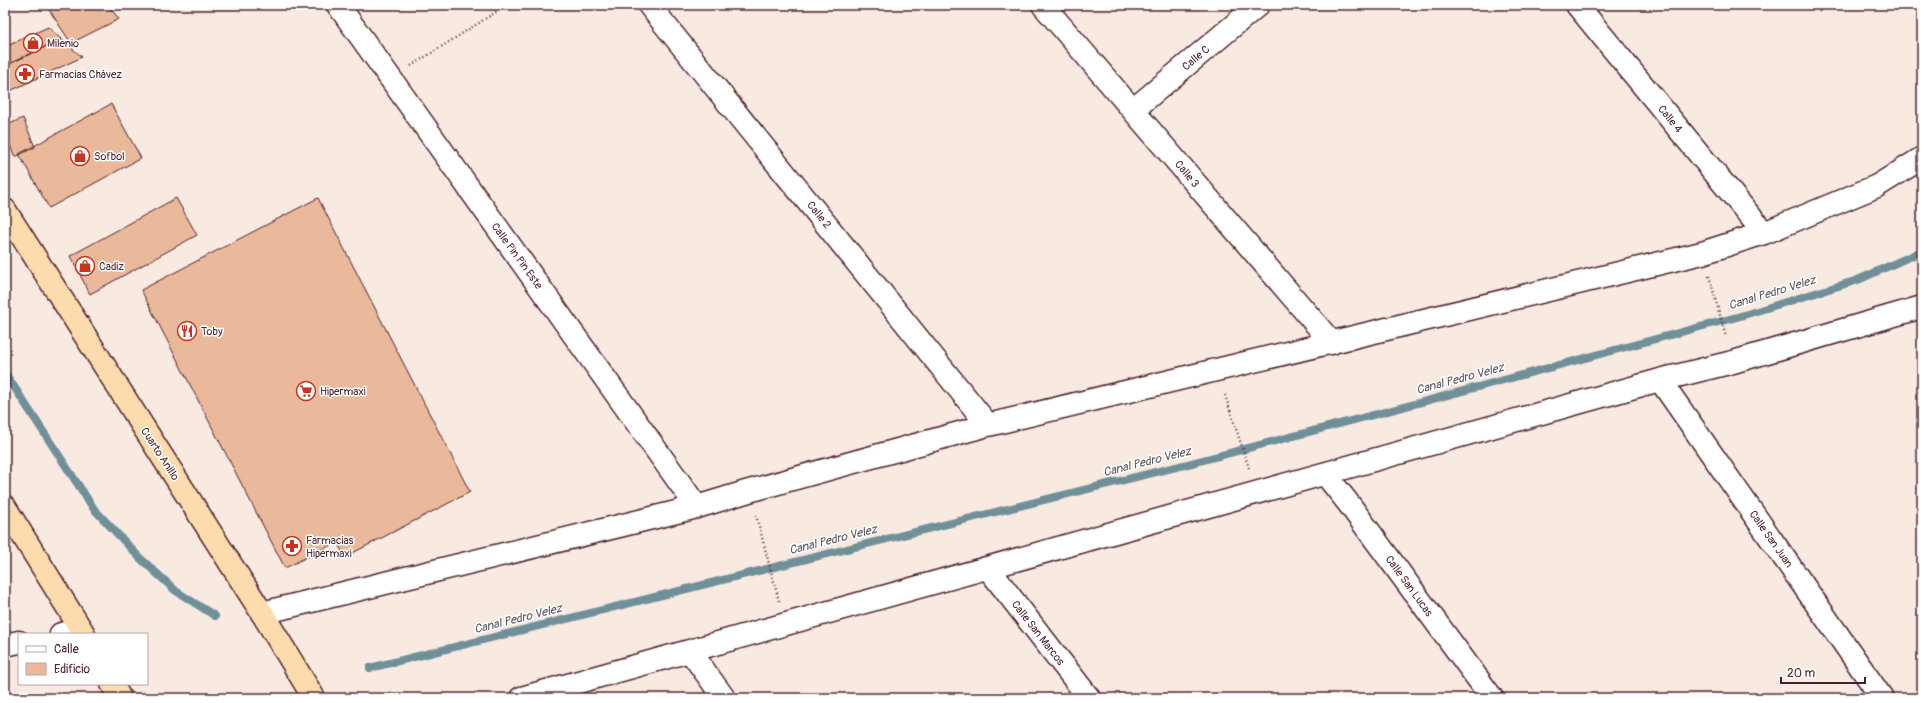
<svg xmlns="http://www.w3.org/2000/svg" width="1927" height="703" viewBox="0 0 1927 703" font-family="Pangolin,sans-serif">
  <rect width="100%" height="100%" fill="#f9eae1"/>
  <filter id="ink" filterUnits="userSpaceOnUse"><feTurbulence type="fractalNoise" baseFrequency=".025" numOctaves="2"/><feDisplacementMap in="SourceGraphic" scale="8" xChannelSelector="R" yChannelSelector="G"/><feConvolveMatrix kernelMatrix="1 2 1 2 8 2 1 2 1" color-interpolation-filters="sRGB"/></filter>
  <g filter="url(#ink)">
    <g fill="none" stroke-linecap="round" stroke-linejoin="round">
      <!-- stream -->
      <path stroke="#709099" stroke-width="8" d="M 5,373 L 94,509 L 140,558 L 176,591 L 215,616
        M 370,668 L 1188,464 L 1437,398 L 1737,317 L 1858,280 L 1922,251"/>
    </g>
    <!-- building -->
    <path fill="#eab99b" stroke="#4a1f2b" d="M 46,5 L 108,5 L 119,19 L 71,43 Z
      M 48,27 L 61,39 L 7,65 L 5,47 Z
      M 61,39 L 82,57 L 8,92 L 5,83 L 5,66 Z
      M 111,104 L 141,158 L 49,208 L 19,154 Z
      M 23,118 L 35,147 L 15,157 L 5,134 L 5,126 Z
      M 176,198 L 197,235 L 90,294 L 70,256 Z
      M 318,198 L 470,492 L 345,557 L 337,542 L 285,568 L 141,290 Z"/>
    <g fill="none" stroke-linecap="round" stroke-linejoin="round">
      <defs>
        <path id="minor" d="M 338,5 L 697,507
          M 649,5 L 988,425
          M 1043,5 L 1332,343
          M 1577,5 L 1764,233
          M 1133,110 L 1258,5
          M 1660,380 L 1882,698
          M 1326,475 L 1349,504 L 1492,698
          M 988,568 L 1089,698
          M 262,613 L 697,507 L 749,491 L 988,425 L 1702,253 L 1764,233 L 1877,186 L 1922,158
          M 61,634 L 81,630
          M 5,645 L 19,642
          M 690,651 L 724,698
          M 521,698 L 1660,380 L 1733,362 L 1922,307"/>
        <path id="highway" d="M 5,210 L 262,613 L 314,698
          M 5,507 L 84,634
          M 112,684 L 120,698"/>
      </defs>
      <!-- minor casing -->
      <use href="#minor" stroke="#4a1f2b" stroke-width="25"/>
      <!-- highway casing -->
      <use href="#highway" stroke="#4a1f2b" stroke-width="25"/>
      <!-- path -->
      <path stroke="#4a1f2b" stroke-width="2.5" stroke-dasharray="1 3" stroke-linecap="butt" d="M 411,66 L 507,5
        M 1709,276 L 1726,337
        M 1225,395 L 1249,468
        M 756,515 L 779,601"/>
      <!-- minor -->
      <use href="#minor" stroke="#fff" stroke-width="22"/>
      <!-- highway -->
      <use href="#highway" stroke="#fcdcac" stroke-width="22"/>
    </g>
  </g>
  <!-- icons -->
  <defs>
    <symbol id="shop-ring" viewBox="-11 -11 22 22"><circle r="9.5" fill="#fff" stroke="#c8321e" stroke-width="1.5"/><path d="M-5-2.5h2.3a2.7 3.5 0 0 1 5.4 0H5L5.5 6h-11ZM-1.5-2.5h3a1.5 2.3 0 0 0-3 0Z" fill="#c8321e"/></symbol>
    <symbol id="pharmacy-ring" viewBox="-11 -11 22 22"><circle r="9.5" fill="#fff" stroke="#c8321e" stroke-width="1.5"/><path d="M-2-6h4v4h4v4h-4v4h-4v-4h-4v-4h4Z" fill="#c8321e"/></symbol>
    <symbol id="restaurant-ring" viewBox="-11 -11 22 22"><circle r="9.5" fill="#fff" stroke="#c8321e" stroke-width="1.5"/><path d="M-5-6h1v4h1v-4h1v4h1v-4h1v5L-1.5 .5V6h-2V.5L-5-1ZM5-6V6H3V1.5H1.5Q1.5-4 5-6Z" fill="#c8321e"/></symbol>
    <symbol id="supermarket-ring" viewBox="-11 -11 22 22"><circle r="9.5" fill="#fff" stroke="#c8321e" stroke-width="1.5"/><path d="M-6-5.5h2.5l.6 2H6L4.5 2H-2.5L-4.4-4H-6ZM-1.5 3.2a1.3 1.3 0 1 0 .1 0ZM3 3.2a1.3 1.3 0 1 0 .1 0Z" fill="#c8321e"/></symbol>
  </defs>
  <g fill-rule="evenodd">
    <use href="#shop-ring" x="22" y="32" width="22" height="22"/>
    <use href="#pharmacy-ring" x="14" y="63" width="22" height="22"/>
    <use href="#shop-ring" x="69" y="145" width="22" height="22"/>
    <use href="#shop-ring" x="74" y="255" width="22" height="22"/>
    <use href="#restaurant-ring" x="176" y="320" width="22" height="22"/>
    <use href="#supermarket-ring" x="295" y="380" width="22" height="22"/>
    <use href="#pharmacy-ring" x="281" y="535" width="22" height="22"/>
  </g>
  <g text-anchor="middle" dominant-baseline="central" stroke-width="3" stroke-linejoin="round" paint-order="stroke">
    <!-- poi labels -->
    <g font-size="11" fill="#4a1f2b" stroke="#fff" text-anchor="start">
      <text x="47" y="43">Milenio</text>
      <text x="39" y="74">Farmacias Chávez</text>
      <text x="94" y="156">Sofbol</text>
      <text x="99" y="266">Cadiz</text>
      <text x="201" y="331">Toby</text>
      <text x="320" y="391">Hipermaxi</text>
      <text x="306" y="540">Farmacias<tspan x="306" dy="13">Hipermaxi</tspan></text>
    </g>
    <!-- street labels -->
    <g font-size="11" fill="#4a1f2b" stroke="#fff">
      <text transform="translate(1196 58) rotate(-40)">Calle C</text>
      <text transform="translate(1670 119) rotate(51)">Calle 4</text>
      <text transform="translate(1187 174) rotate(50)">Calle 3</text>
      <text transform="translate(819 215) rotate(51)">Calle 2</text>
      <text transform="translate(517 256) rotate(54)">Calle Pin Pin Este</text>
      <text transform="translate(160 454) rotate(57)">Cuarto Anillo</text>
      <text transform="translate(1771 539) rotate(55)">Calle San Juan</text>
      <text transform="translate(1409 586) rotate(54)">Calle San Lucas</text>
      <text transform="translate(1038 633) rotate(52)">Calle San Marcos</text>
    </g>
    <!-- water labels -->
    <g font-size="12" font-style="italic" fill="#5d5762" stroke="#fff">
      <text transform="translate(1772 293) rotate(-17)">Canal Pedro Velez</text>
      <text transform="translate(1460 379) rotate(-15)">Canal Pedro Velez</text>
      <text transform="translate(1147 462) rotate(-14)">Canal Pedro Velez</text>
      <text transform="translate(833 540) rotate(-14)">Canal Pedro Velez</text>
      <text transform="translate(518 619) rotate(-14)">Canal Pedro Velez</text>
    </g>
  </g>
  <!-- margin -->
  <rect width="1927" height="703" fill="none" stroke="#fff" stroke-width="20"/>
  <rect x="10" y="10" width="1907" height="683" fill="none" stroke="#4a1f2b" stroke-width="1.5" filter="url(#ink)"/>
  <!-- legend -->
  <rect x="18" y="633" width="130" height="52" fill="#ffffff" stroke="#b7a5aa"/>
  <rect x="26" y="646" width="20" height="6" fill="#ffffff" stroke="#b7a5aa"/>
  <text x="54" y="653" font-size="12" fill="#4a1f2b">Calle</text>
  <rect x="26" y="663" width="20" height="12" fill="#eab99b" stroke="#b7a5aa"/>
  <text x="54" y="673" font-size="12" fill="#4a1f2b">Edificio</text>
  <!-- scale -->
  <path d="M1781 677v6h84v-6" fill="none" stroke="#4a1f2b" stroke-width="2"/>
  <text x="1787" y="677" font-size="12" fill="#4a1f2b" stroke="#ffffff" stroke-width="3" paint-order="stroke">20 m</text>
</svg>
